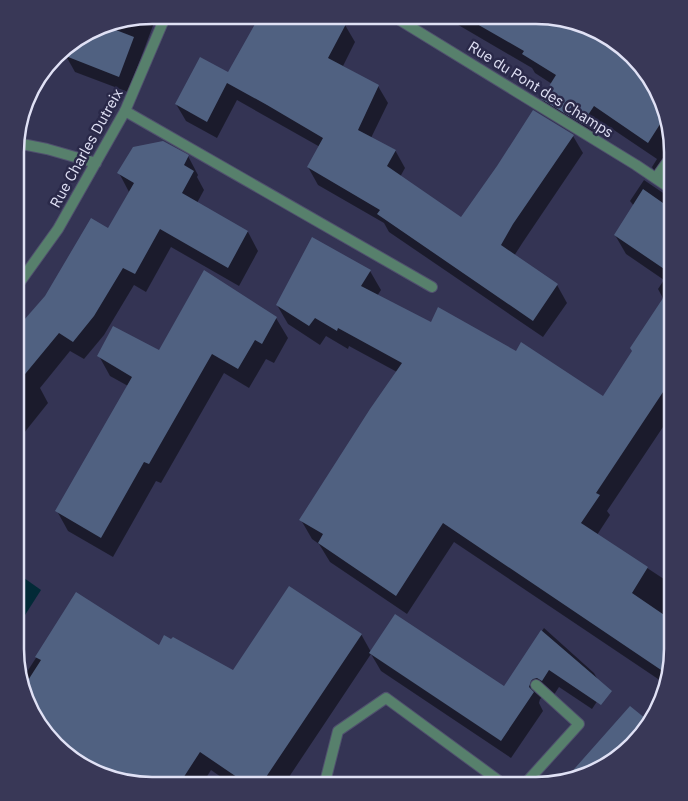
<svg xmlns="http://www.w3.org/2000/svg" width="688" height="801" viewBox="0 0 688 801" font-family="'IBM Plex Sans',sans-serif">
  <rect width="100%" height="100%" fill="#343454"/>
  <!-- water -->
  <path fill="#022a37" d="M 24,578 L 41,590 L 18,626 L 15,624 L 15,591 Z"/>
  <!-- shadow -->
  <path fill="#0007" d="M 152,15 L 157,15 L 128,92 L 75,72 L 66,56 L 71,44 L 108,22 Z
    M 236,15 L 326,16 L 345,25 L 355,42 L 343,66 L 378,86 L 388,103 L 371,138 L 395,150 L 405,168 L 400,177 L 461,219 L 573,136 L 583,153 L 523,242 L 514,256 L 557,285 L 567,303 L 543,337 L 389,232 L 384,223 L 318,185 L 308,167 L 320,147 L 237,100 L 217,138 L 186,121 L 176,104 L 228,73 L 257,24 Z
    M 443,16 L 554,16 L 612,38 L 655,83 L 673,152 L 673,187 L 670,181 L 665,187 L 663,186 L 652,167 L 657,159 L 605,124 L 593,142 L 553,118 L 542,99 L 552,84 L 535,73 L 532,68 Z
    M 188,156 L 198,175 L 197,177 L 204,190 L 197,203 L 248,232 L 258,251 L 239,286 L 171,247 L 146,292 L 134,285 L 104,335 L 84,359 L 70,351 L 40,388 L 48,403 L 16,443 L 17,331 L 46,297 L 108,230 L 129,192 L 119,173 Z
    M 644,180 L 669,197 L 673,197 L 673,412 L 607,511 L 610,515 L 597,535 L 673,585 L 673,658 L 664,683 L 454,542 L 407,614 L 330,562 L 319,544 L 312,539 L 301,520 L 397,372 L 349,346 L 348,349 L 326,336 L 320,345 L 288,324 L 277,305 L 370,271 L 381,290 L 377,296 L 432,324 L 516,353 L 603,398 L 633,351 L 664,300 L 658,289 L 664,280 L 626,254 L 615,235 L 634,206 L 630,201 Z
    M 276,318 L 288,338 L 274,363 L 266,359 L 249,388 L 224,373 L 161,483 L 156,481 L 113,557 L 68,531 L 57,511 L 128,386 L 110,376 L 99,356 L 159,352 Z
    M 544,628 L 594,673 L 604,691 L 592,709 L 559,687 L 552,698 L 544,696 L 540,699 L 539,703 L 543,711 L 511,758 L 381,671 L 371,654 L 283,786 L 234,786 L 211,770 L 201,786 L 143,786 L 83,768 L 33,718 L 23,678 L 54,630 L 159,647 L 234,672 L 361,634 L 371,652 L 504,687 Z"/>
  <!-- building -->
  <path fill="#506181" d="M 260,15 L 328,16 L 346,24 L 328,58 L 379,85 L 358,130 L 396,150 L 387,166 L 461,217 L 497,166 L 533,110 L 574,135 L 513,224 L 501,245 L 558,284 L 533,321 L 377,214 L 380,210 L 307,167 L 323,138 L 267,105 L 227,83 L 207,122 L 175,104 L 200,57 L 228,72 Z
    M 463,16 L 554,16 L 612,38 L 616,42 L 612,48 L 636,64 L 655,83 L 664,118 L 648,143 L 594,106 L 582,124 L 541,99 L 556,75 L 522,54 L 524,51 Z
    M 103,25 L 134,37 L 119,77 L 58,53 L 62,49 Z
    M 163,141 L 189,155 L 184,165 L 194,171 L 182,193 L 248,231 L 228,268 L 160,229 L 135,274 L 123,268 L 94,316 L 73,342 L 59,333 L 16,385 L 17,328 L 45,296 L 91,218 L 108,228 L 134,183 L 117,173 L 133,147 Z
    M 643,189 L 673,210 L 673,275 L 614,235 Z
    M 312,237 L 371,270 L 361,286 L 431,322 L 438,307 L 516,351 L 521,342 L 603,396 L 632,351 L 630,348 L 673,283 L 673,377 L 596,493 L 600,495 L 581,523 L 648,567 L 632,593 L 673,621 L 673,658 L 667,674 L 443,523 L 396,596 L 318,543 L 323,534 L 299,520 L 370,409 L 402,363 L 338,328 L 337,331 L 315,318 L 309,326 L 276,305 Z
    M 204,270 L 277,317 L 262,344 L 255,340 L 238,369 L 212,354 L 149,464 L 144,462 L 101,538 L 55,511 L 132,377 L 97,356 L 113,326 L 159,350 Z
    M 289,586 L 362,634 L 260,786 L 250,786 L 200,752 L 178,786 L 143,786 L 83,768 L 34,719 L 25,685 L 41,660 L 35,657 L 76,592 L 159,645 L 164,635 L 171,639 L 173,637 L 233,670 Z
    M 395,614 L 504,686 L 541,630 L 612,691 L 601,705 L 549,670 L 542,681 L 537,678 L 533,679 L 531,681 L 529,687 L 534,692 L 501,741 L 369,653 Z
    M 630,706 L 651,723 L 650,725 L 605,768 L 571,778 L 568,776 Z"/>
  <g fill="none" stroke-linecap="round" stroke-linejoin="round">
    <defs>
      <path id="lane" d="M 125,111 L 432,287
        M 656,178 L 673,154
        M 324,786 L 338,731 L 386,698 L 506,786
        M 523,786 L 579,724 L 536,685"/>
      <path id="street" d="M 393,16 L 636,165 L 673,190
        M 17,143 L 47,149 L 96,163
        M 17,286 L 58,229 L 125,111 L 166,15"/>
    </defs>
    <!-- lane casing -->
    <use href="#lane" stroke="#50506e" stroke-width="12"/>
    <!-- street casing -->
    <use href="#street" stroke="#50506e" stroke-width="12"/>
    <!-- lane -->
    <use href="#lane" stroke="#57806c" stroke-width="10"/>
    <!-- street -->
    <use href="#street" stroke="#57806c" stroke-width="10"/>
  </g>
  <g text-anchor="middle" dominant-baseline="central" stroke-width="5" stroke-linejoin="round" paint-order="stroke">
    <!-- street labels -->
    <g font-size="15" fill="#e0e1f5" stroke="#2a2949">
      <text transform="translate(541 89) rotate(32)">Rue du Pont des Champs</text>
      <text transform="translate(86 148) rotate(-61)">Rue Charles Dutreix</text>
    </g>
  </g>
  <!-- crop -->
  <path d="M0 0H688V801H0ZM152 24H536A128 128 0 0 1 664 152V649A128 128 0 0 1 536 777H152A128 128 0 0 1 24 649V152A128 128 0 0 1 152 24Z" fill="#393857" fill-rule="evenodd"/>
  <path fill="none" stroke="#e0e1f5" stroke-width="2.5" d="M152 24H536A128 128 0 0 1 664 152V649A128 128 0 0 1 536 777H152A128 128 0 0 1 24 649V152A128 128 0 0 1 152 24Z"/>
</svg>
